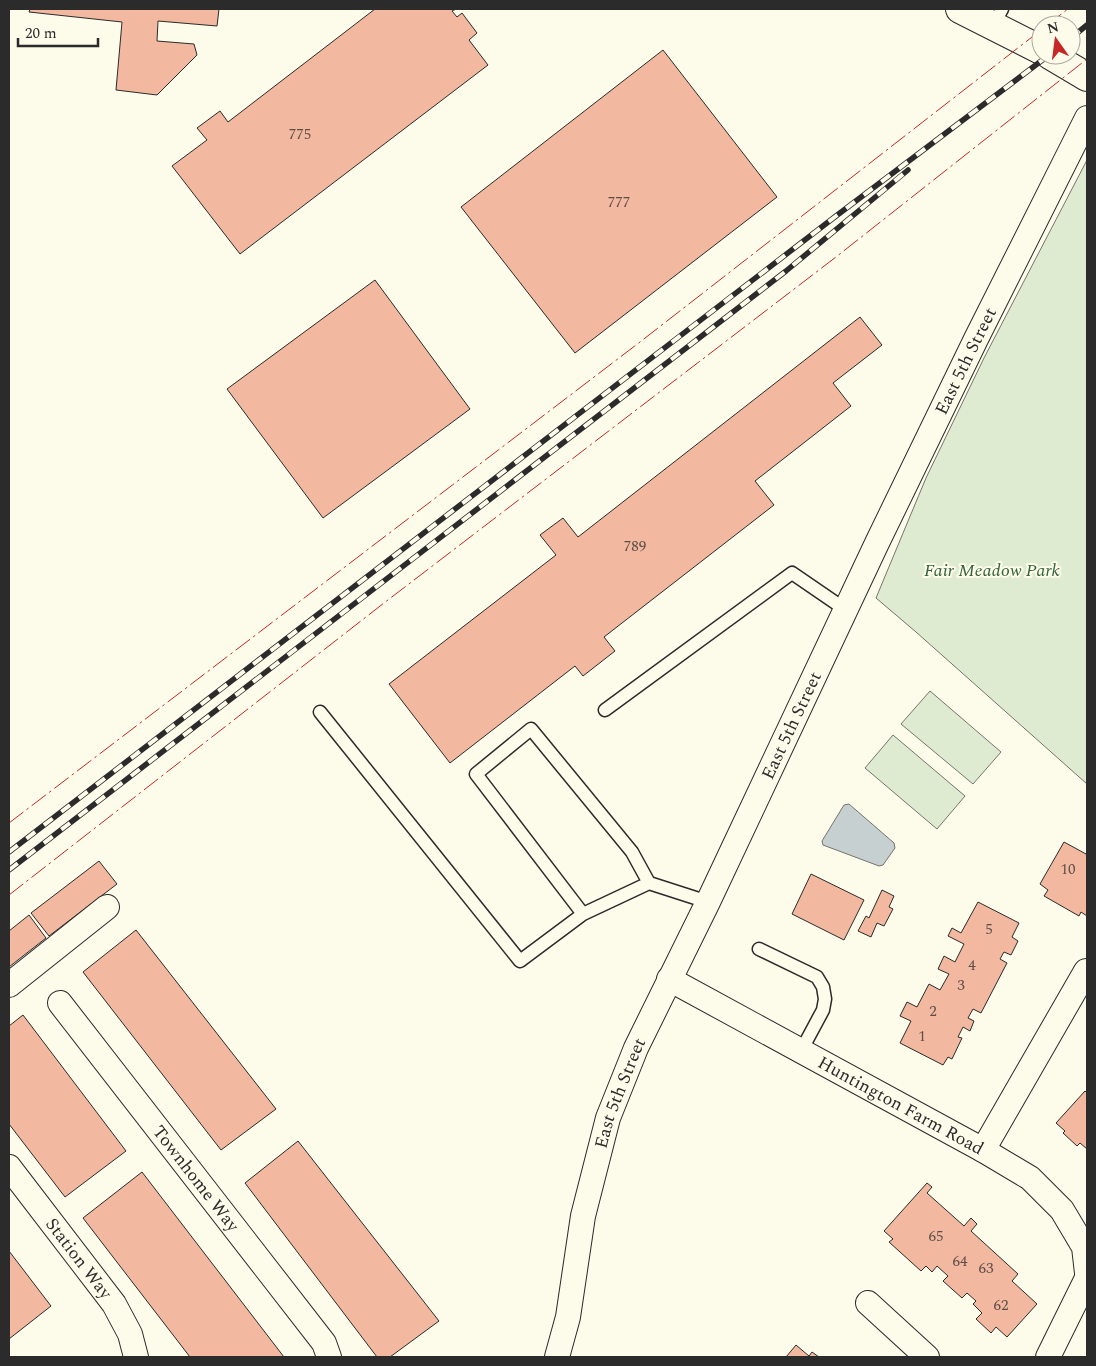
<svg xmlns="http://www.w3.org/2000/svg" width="1096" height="1366" viewBox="0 0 1096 1366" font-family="Spectral,serif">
  <rect width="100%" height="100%" fill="#fdfbea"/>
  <!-- green -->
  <path fill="#deebd1" stroke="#74746e" d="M 1087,160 L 1087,784 L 916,632 L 876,598 L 926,478 L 984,358 Z
    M 930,691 L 1001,752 L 973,784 L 901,724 Z
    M 893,735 L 965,796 L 937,829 L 865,768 Z"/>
  <!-- water -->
  <path fill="#c7d0d0" stroke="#74746e" d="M 849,804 L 894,843 L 895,848 L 883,865 L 879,866 L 823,845 L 822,841 L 844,805 Z"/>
  <!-- building -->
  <path fill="#f2b8a0" stroke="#2b2b2b" d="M 30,9 L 219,9 L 217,26 L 158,21 L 157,41 L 194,44 L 197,55 L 157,95 L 116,90 L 122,22 L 29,12 Z
    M 375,9 L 456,9 L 452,11 L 457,17 L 462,13 L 477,33 L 469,40 L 488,65 L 240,254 L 172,166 L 207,140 L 197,128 L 220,111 L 228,122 Z
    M 663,50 L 777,197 L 575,353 L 461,207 Z
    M 375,280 L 470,409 L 323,518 L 227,389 Z
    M 860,317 L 882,345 L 833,383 L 851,406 L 755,481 L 774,505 L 604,637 L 615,651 L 583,676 L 575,666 L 450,763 L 389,684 L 556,555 L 540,535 L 563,518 L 578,537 Z
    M 1064,842 L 1086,854 L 1087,851 L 1087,916 L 1081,912 L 1079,916 L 1044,896 L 1048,890 L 1040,884 Z
    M 99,861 L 117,884 L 49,936 L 31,913 Z
    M 811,874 L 864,900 L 844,940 L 792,914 Z
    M 882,890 L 894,896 L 889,907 L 893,909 L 884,926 L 877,923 L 871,937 L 858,931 L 866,916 L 869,918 Z
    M 978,902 L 1019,923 L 1012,937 L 1018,941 L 1011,955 L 1004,952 L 1000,959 L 1007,963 L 981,1013 L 973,1009 L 968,1018 L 974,1021 L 970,1031 L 963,1027 L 958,1037 L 962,1038 L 952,1059 L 948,1057 L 943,1065 L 900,1043 L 911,1021 L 900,1016 L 907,1002 L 917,1007 L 929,984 L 940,990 L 949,974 L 938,969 L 944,956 L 955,962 L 964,944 L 948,936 L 952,928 L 961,933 Z
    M 29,915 L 46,938 L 9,967 L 9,931 Z
    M 136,930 L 276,1109 L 221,1150 L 83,972 Z
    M 23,1015 L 126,1151 L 65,1197 L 9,1124 L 9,1026 Z
    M 1085,1091 L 1087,1093 L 1087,1149 L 1080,1143 L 1077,1146 L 1063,1133 L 1065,1131 L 1056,1123 Z
    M 298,1141 L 439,1321 L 390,1357 L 377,1357 L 245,1183 Z
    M 142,1172 L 284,1357 L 190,1357 L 83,1218 Z
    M 927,1183 L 932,1187 L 927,1193 L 964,1226 L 971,1218 L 977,1224 L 971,1231 L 1018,1274 L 1012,1281 L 1037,1304 L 1007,1337 L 996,1327 L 991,1333 L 976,1319 L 982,1313 L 973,1304 L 976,1301 L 967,1293 L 962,1298 L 943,1281 L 948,1276 L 937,1266 L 932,1272 L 926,1266 L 921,1271 L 889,1242 L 893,1239 L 884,1231 Z
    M 9,1251 L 51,1306 L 9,1339 Z
    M 796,1345 L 809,1356 L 812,1352 L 819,1357 L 786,1357 Z"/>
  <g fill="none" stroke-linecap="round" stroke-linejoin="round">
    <defs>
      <path id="lane" d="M 993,26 L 1002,9
        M 605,710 L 792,573 L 846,610
        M 320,712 L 520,961 L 583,914
        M 649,883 L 632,852 L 531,729 L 476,774 L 583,914 L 649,883 L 708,902
        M 759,949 L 817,977 L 823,987 L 825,999 L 823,1010 L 801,1051"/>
      <g id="street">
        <path id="s1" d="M 669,979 L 983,1150 L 1030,1178 L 1062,1210 L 1084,1247 L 1087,1273"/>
        <path d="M 9,985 L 107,907"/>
        <path id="s2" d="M 60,1003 L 324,1343 L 329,1357"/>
        <path d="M 983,1150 L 1086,971"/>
        <path id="s3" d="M 9,1167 L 114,1304 L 130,1334 L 136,1357"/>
        <path d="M 868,1303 L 927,1357"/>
        <path id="s4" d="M 557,1357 L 568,1317 L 583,1216 L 608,1118 L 636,1048 L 708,902 L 877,543 L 976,339 L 1087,118"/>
        <path d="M 1048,1357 L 1087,1278"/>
      </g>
      <path id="secondary" d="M 960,9 L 1041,50
        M 1050,55 L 1087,77"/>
    </defs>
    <!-- lane casing -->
    <use href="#lane" stroke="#2b2b2b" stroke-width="15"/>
    <!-- street casing -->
    <use href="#street" stroke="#2b2b2b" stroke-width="26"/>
    <!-- secondary casing -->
    <use href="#secondary" stroke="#2b2b2b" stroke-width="30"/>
    <!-- lane -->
    <use href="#lane" stroke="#fdfbea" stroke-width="12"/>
    <!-- street -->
    <use href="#street" stroke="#fdfbea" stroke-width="24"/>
    <!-- secondary -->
    <use href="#secondary" stroke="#fdfbea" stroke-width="28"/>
    <defs>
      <path id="rail" d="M 1071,38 L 1087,25
        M 9,852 L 836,216 L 1049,55
        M 9,870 L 786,271 L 908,170"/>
    </defs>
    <!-- rail casing -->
    <use href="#rail" stroke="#2b2b2b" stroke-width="5.5"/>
    <!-- rail -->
    <use href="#rail" stroke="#fdfbea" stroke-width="4" stroke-dasharray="11" stroke-linecap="butt"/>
    <!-- power -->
    <path stroke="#c62828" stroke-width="1" stroke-dasharray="18 4 2.5 4" stroke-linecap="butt" d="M 1047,25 L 1068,9
      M 9,823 L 640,342 L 1041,30
      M 9,895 L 384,603 L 836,257 L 1087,59"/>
  </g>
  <g text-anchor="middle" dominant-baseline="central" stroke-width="4" stroke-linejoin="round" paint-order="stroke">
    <!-- number labels -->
    <g font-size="15" fill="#5d4e48">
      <text x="300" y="134">775</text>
      <text x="619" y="202">777</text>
      <text x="635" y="546">789</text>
      <text x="1068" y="869">10</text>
      <text x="989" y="929">5</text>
      <text x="972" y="965">4</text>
      <text x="961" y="985">3</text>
      <text x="933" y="1011">2</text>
      <text x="922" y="1036">1</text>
      <text x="936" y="1236">65</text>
      <text x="960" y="1261">64</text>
      <text x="986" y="1268">63</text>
      <text x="1001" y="1305">62</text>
    </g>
    <!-- street labels -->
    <g font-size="18" fill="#2b2b2b" stroke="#fdfbea">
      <text stroke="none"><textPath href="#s4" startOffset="1082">East 5th Street</textPath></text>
      <text stroke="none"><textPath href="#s4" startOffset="678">East 5th Street</textPath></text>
      <text stroke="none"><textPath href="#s4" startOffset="272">East 5th Street</textPath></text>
      <text stroke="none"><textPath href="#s1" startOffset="264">Huntington Farm Road</textPath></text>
      <text stroke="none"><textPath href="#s2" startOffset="222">Townhome Way</textPath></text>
      <text stroke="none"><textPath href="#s3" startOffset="115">Station Way</textPath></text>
    </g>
    <!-- park labels -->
    <g font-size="18" font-style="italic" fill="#34623c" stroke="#fdfbea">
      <text x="992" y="570">Fair Meadow Park</text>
    </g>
  </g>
  <!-- border -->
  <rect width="1096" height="1366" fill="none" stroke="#2b2b2b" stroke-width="20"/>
  <!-- north arrow -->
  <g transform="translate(1056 40) rotate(346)"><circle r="24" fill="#fdfbea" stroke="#a9a89e"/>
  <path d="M0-4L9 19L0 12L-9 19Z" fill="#c62828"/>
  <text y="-8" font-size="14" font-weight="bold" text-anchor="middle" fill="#2b2b2b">N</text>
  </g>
  <!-- scale -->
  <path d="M18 38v8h80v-8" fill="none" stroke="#2b2b2b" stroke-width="2.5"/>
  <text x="25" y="38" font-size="15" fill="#2b2b2b" stroke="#fdfbea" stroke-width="4" paint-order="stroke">20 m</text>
</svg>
